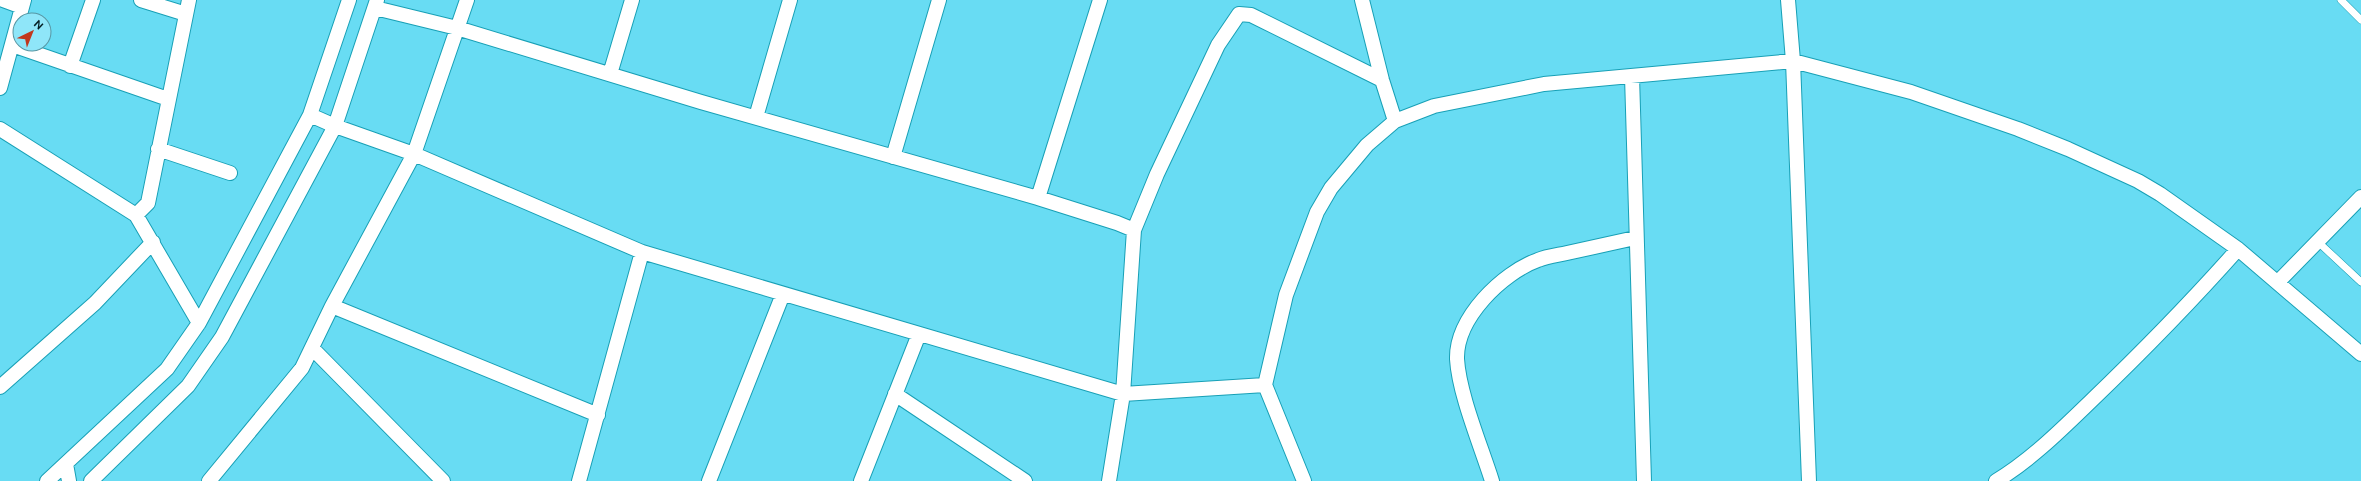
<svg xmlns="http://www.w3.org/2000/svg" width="2361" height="481" viewBox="0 0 2361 481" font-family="Ubuntu,sans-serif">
  <rect width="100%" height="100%" fill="#68dcf3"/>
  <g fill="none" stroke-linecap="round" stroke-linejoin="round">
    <defs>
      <path id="service" d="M 2341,0 L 2361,20
        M 2317,241 L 2361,282"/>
      <path id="minor" d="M 3,0 L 22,7
        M 141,0 L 186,14
        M 1362,0 L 1382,80 L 1395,121
        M 1788,0 L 1793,61 L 1809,481
        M 375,8 L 457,28 L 701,102 L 1038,198 L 1117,223 L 1134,230 L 1123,394 L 1109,481
        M 12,45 L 168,99
        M 70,66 L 93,0
        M 610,74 L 632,0
        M 1632,76 L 1644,481
        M 0,88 L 24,0
        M 310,115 L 335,126 L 414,154 L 642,252 L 1123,394 L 1265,385
        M 756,117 L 790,0
        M 0,129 L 136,215 L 199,323
        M 158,149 L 230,173
        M 893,157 L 939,0
        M 1038,198 L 1100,0
        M 136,215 L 148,203 L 189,0
        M 1134,230 L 1157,174 L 1218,45 L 1239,14 L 1251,15 L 1382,80
        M 2278,282 L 2361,197
        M 332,306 L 598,415
        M 312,348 L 443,481
        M 0,387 L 95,303 L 153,242
        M 895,394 L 1025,481
        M 66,464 L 69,481
        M 47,481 L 167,369 L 199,323 L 310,115 L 349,0
        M 91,481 L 188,386 L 222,337 L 335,126 L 377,0
        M 209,481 L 302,368 L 332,306 L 414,154 L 467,0
        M 579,481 L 642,252
        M 709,481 L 783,294
        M 861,481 L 919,334
        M 1304,481 L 1265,385 L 1286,295 L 1317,212 L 1331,188 L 1367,145 L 1395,121 L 1434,106 L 1544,84 L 1793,61 L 1911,92 L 2018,129 L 2068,149 L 2138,181 L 2160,194 L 2238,249 L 2361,354
        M 1492,481 C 1481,446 1459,394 1457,359 C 1456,318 1502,273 1538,260 C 1547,256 1558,255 1567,253 C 1590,248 1613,243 1635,238
        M 1996,481 C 2031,460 2062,429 2091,401 C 2142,352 2191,302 2238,249"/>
    </defs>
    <!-- service casing -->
    <use href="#service" stroke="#18a0b6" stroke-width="8"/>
    <!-- minor casing -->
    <use href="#minor" stroke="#18a0b6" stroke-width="16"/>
    <!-- service -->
    <use href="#service" stroke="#fff" stroke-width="7"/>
    <!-- minor -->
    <use href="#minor" stroke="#fff" stroke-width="14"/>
  </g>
  <!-- north arrow -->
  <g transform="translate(32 32) rotate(43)"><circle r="19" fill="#8fe6f9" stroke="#5796a3"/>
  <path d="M0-3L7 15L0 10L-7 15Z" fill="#c2371d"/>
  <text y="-6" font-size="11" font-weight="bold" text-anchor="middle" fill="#041d22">N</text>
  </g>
</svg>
